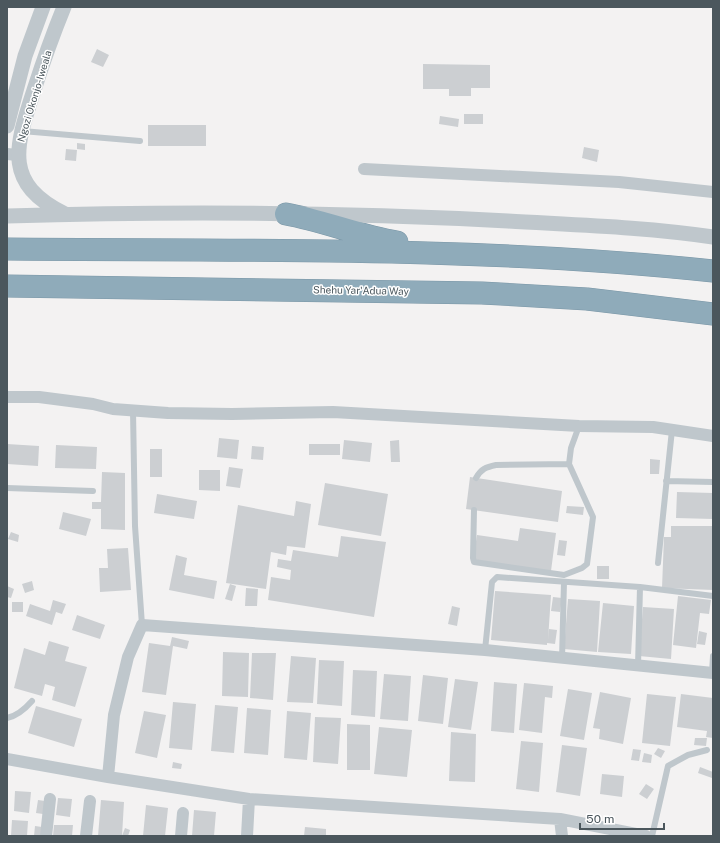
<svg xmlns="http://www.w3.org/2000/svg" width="720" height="843" viewBox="0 0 720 843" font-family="'Public Sans',sans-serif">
  <rect width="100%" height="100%" fill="#f3f2f2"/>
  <!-- building -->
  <path fill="#cccfd2" d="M 97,49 L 109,55 L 103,67 L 91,62 Z
    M 423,64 L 490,65 L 490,88 L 471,88 L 471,96 L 449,96 L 449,89 L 423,89 Z
    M 464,114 L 483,114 L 483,124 L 464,124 Z
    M 440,116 L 459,119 L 458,127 L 439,124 Z
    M 148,125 L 206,125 L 206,146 L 148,146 Z
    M 77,143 L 85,144 L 85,150 L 77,149 Z
    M 584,147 L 599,150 L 597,162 L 582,158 Z
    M 66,149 L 77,150 L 76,161 L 65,160 Z
    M 219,438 L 239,440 L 237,459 L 217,457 Z
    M 344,440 L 372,443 L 370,462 L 342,459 Z
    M 399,440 L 400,462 L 391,462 L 390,441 Z
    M 7,444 L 39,446 L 38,466 L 7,464 Z
    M 309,444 L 340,444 L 340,455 L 309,455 Z
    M 56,445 L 97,447 L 96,469 L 55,468 Z
    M 252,446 L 264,447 L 263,460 L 251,459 Z
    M 150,449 L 162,449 L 162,477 L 150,477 Z
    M 650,459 L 660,460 L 659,474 L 650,474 Z
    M 229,467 L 243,469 L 240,488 L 226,486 Z
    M 199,470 L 220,470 L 220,491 L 199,490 Z
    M 102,472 L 125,473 L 125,530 L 101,529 L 101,509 L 92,509 L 92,502 L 101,502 Z
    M 470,477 L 562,491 L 558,522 L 466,509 Z
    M 325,483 L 388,494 L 381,536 L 318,525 Z
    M 677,492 L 713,493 L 713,519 L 676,518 Z
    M 157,494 L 197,501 L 194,519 L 154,513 Z
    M 296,501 L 311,504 L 305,548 L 287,546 L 286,555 L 271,552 L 266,589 L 226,583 L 238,505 L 294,516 Z
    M 567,506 L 584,507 L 583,515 L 566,513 Z
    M 63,512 L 91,519 L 86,536 L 59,529 Z
    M 671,526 L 713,526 L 713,590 L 662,588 L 664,537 L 671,537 Z
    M 520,528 L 556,533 L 551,571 L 473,560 L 477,535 L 518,541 Z
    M 11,532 L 19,535 L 18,542 L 8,539 Z
    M 341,536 L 386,542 L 374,617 L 268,600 L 271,577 L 290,580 L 291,570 L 277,567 L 278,559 L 291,561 L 293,550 L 338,557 Z
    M 559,540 L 567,541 L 565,556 L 557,555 Z
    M 128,548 L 131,590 L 100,592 L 99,568 L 108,568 L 107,549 Z
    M 176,555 L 187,558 L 184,575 L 217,581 L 214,599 L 169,590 Z
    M 597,566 L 609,566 L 609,579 L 597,579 Z
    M 32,581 L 34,590 L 25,593 L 22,584 Z
    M 230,584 L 236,586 L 232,601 L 225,599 Z
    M 7,586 L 14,589 L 11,598 L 7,597 Z
    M 246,588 L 258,589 L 257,606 L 245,606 Z
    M 495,591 L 551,595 L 548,640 L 549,629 L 557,630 L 555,644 L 547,643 L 547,645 L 491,640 Z
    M 678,596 L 711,600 L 709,614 L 700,613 L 696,648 L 673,645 Z
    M 553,597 L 562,598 L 560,612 L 551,611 Z
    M 568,599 L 600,601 L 597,652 L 564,649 Z
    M 53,600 L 66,604 L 62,614 L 56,612 L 52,625 L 26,616 L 30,604 L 50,611 Z
    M 12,602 L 23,602 L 23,612 L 12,612 Z
    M 603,603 L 634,606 L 631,654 L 598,652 Z
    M 452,606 L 460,608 L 457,626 L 448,624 Z
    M 643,607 L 674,609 L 671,659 L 639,656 Z
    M 77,615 L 105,625 L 100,639 L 72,630 Z
    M 699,631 L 707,633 L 705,645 L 697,644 Z
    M 172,637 L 189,641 L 187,649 L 173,646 L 166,695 L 142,692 L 149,643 L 170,646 Z
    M 49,641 L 69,647 L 65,661 L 87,667 L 75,707 L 52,700 L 55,687 L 45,684 L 42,696 L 14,688 L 24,648 L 45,655 Z
    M 223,652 L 249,653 L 248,697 L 222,696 Z
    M 252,653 L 276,653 L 273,700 L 250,698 Z
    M 291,656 L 316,658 L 313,703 L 287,702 Z
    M 319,660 L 344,661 L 342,706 L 317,704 Z
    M 353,670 L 377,671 L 375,717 L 351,715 Z
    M 384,674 L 411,676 L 408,721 L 380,719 Z
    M 423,675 L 448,678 L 443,724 L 418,721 Z
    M 455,679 L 478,682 L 471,730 L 448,727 Z
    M 494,682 L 517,684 L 514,733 L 491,731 Z
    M 524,683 L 553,686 L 552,698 L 545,697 L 542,733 L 519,730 Z
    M 568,689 L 592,693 L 584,740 L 560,736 Z
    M 600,692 L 631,698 L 623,744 L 599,739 L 600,729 L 593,728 Z
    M 647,694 L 676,697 L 670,746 L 642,743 Z
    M 681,694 L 713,698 L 713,738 L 706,737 L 707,731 L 677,727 Z
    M 173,702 L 196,704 L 192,750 L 169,748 Z
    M 215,705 L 238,707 L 234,753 L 211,751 Z
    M 36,706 L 82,719 L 74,747 L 28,733 Z
    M 247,708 L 271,710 L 268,755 L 244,753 Z
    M 144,711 L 166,715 L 157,758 L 135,753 Z
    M 287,711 L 311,713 L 307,760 L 284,758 Z
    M 315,717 L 341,718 L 338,764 L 313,762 Z
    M 347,724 L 370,725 L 370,770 L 347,770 Z
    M 379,727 L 412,730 L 407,777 L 374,774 Z
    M 451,732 L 476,734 L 475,782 L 449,781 Z
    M 695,738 L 707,738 L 706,746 L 694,745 Z
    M 521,741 L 543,743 L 539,792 L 516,789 Z
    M 562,745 L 587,748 L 580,796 L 556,792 Z
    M 658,748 L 665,751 L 661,758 L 654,754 Z
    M 633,749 L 641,750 L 639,761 L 631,760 Z
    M 644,753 L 652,755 L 651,763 L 642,762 Z
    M 173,762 L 182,764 L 181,769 L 172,768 Z
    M 700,767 L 713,772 L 712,778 L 698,773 Z
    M 602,774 L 624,776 L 622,797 L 600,794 Z
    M 646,784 L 654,789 L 647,799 L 639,794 Z
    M 15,791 L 31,792 L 29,813 L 14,811 Z
    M 58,798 L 72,799 L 70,817 L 56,815 Z
    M 38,800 L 45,801 L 43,814 L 36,813 Z
    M 101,800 L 124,802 L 122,836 L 98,836 Z
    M 146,805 L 168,808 L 165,836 L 143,836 Z
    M 194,810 L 216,812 L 214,836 L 192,836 Z
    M 12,820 L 28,821 L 27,836 L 11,836 Z
    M 54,825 L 73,825 L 72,836 L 53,836 Z
    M 35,826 L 42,827 L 41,836 L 34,836 Z
    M 305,827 L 326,829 L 326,836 L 304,836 Z
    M 125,828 L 130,830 L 128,836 L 122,836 Z"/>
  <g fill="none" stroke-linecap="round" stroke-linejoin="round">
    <defs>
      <path id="motorway" d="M 286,214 C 325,221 359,236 397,242
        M 7,249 C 242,251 479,246 713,271
        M 7,286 L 482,293 L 587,299 L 713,314"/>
    </defs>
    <!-- motorway casing -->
    <use href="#motorway" stroke="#7a96a6" stroke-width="23"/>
    <!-- service -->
    <path stroke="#bfc7cc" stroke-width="6" d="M 22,131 L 140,141
      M 133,411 L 135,526 L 142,625
      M 476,478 C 481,469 486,467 496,465 L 569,464
      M 666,481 L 713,482
      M 7,488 L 93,491
      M 474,510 L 473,558 L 474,562 L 564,575 L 582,568 L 587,564 L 593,517 L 569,464 L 571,448 L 579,426
      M 658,563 L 672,430
      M 485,650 L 492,582 L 497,577 L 640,587 L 713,596
      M 562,659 L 564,582
      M 638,666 L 640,587
      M 712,673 L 713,656
      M 7,718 C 17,716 25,709 32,701
      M 652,836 L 668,766 L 688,755 L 707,750"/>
    <!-- minor -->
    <path stroke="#bfc7cc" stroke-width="12" d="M 7,154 L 18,155
      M 364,169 L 619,182 L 713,192
      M 7,397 L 39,397 L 93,404 L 113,409 L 168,413 L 232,414 L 333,412 L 579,426 L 653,427 L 713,436
      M 7,759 L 108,777 L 249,799 L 560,819 L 646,836
      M 108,777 L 114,715 L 128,657 L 142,625 L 485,650 L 713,673
      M 560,819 L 562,836
      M 46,836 L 50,799
      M 86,836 L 90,801
      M 181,836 L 183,813
      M 247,836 L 249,799"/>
    <!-- tertiary -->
    <path stroke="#bfc7cc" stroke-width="15" d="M 64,7 C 53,34 43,62 34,90 C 16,146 2,183 65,214
      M 7,126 L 25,56 L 43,7
      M 7,216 C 174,211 341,212 508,221 C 576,225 645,227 713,237"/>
    <!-- motorway -->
    <use href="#motorway" stroke="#8fabba" stroke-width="22"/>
  </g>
  <g text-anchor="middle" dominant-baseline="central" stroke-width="3" stroke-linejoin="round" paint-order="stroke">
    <!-- street labels -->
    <g font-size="10" fill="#4b575d" stroke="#fff">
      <text transform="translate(34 96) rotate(-73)">Ngozi Okonjo-Iweala</text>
      <text transform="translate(361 290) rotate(1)">Shehu Yar'Adua Way</text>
    </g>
  </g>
  <!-- border -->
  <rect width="720" height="843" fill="none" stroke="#4b575d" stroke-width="16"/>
  <!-- scale -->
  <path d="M580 823v6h84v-6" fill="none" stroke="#4b575d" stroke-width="2"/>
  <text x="586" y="823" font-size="12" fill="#4b575d" stroke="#ffffff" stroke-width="3" paint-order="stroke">50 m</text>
</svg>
